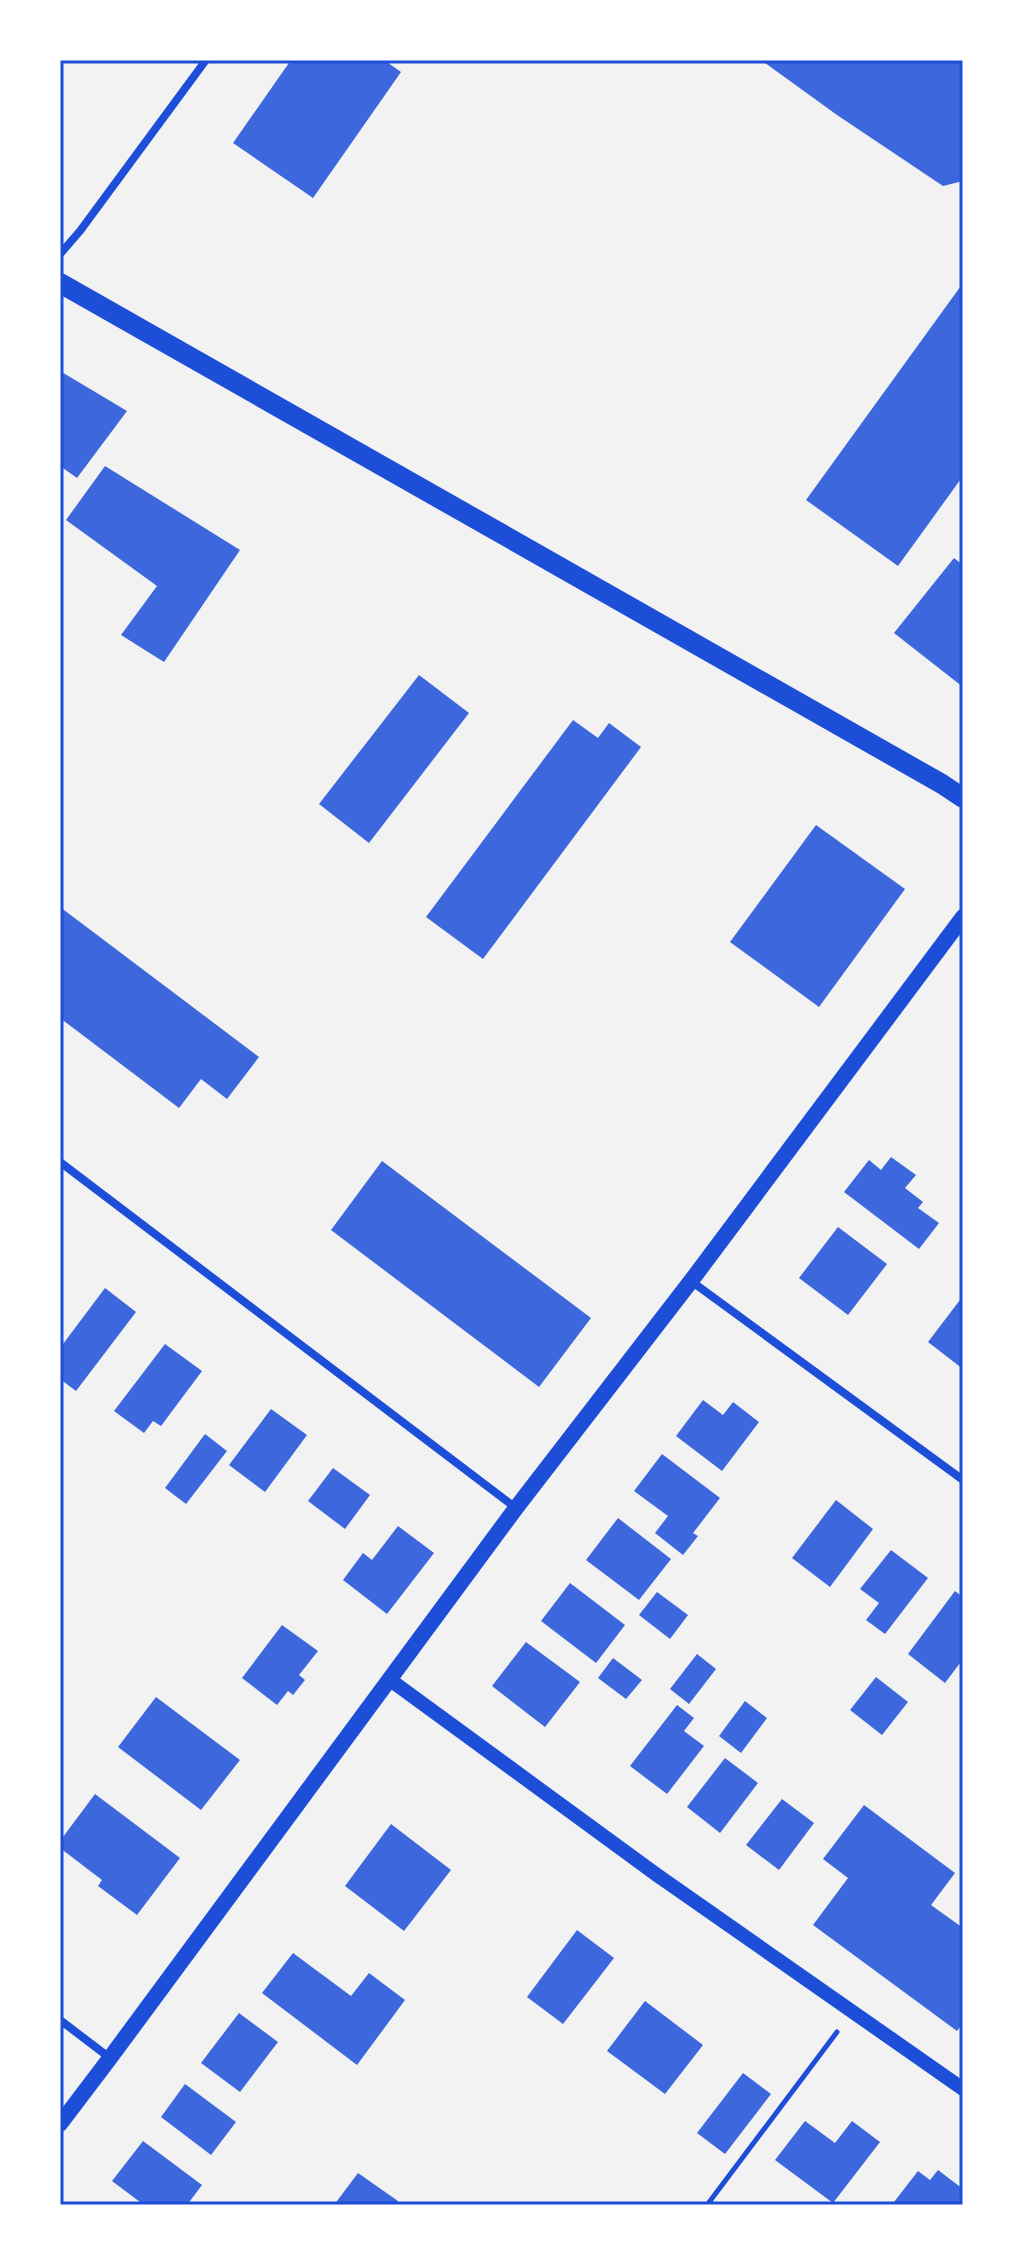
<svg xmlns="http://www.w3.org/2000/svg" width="1023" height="2265" viewBox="0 0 1023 2265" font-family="Inter,sans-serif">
  <rect width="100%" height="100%" fill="#f2f2f2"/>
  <!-- building -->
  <path fill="#3d67dc" d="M 291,60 L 384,60 L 401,72 L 313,198 L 233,143 Z
    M 761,60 L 963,60 L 963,181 L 943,186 L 837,115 Z
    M 963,283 L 963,476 L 898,566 L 806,500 Z
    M 60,371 L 127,411 L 77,478 L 60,466 Z
    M 105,466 L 240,550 L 164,662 L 121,635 L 157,586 L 66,520 Z
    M 954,558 L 963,565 L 963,687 L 894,633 Z
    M 419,675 L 469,713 L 369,843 L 319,804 Z
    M 573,720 L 598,738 L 609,723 L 641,747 L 483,959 L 426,917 Z
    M 816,825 L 905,889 L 819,1007 L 730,942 Z
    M 60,907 L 259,1057 L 227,1099 L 201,1079 L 179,1108 L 60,1018 Z
    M 891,1157 L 916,1175 L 905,1188 L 923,1202 L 918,1208 L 939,1223 L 919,1249 L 844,1192 L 869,1160 L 881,1170 Z
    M 382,1161 L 591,1318 L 539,1387 L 331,1230 Z
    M 838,1227 L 887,1264 L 848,1315 L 799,1278 Z
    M 105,1288 L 136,1312 L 76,1391 L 60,1379 L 60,1348 Z
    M 963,1296 L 963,1369 L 928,1342 Z
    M 165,1344 L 202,1371 L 161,1426 L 153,1421 L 144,1433 L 114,1411 Z
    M 703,1400 L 723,1415 L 733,1402 L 759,1422 L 722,1471 L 676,1436 Z
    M 271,1409 L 307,1435 L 265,1492 L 229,1465 Z
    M 205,1434 L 227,1451 L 186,1504 L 165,1488 Z
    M 662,1454 L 720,1498 L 693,1533 L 698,1536 L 683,1555 L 655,1533 L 668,1516 L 634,1491 Z
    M 333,1468 L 370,1495 L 345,1529 L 308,1501 Z
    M 836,1500 L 873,1529 L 830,1587 L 792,1558 Z
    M 618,1518 L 671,1559 L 639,1600 L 586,1560 Z
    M 398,1526 L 434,1553 L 387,1614 L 343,1580 L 363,1553 L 372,1560 Z
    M 891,1550 L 928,1578 L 885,1634 L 866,1620 L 879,1603 L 860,1589 Z
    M 570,1583 L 625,1625 L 596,1663 L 541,1621 Z
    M 955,1591 L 963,1597 L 963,1659 L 945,1683 L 908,1654 Z
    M 657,1592 L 688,1615 L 670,1639 L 639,1615 Z
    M 282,1625 L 318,1651 L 299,1675 L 305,1680 L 293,1695 L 288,1691 L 277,1705 L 242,1678 Z
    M 526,1642 L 580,1682 L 545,1727 L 492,1686 Z
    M 697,1654 L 716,1669 L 689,1704 L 670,1689 Z
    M 613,1658 L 642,1680 L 626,1699 L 598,1678 Z
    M 876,1677 L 908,1702 L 882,1735 L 850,1710 Z
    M 156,1697 L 240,1760 L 201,1810 L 118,1747 Z
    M 745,1701 L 767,1718 L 741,1753 L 719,1736 Z
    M 677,1705 L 694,1718 L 684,1731 L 704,1746 L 667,1794 L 630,1766 Z
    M 725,1758 L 758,1783 L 720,1833 L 687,1807 Z
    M 95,1794 L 180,1858 L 137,1915 L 98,1886 L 102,1880 L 60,1848 L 60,1841 Z
    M 782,1799 L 814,1823 L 779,1870 L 746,1845 Z
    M 864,1805 L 955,1873 L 931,1905 L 963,1928 L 963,2023 L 957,2031 L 813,1925 L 848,1878 L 823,1859 Z
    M 391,1824 L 451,1870 L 404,1931 L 345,1886 Z
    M 577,1930 L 614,1958 L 563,2024 L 527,1997 Z
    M 293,1953 L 351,1996 L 369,1973 L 405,2000 L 357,2065 L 262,1993 Z
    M 645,2001 L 703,2045 L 665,2094 L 607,2051 Z
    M 239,2013 L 278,2042 L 240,2092 L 201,2063 Z
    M 743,2073 L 771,2094 L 725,2154 L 697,2133 Z
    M 185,2084 L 236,2122 L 211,2155 L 161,2117 Z
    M 805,2121 L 835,2143 L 852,2121 L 880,2142 L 833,2203 L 775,2160 Z
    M 143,2141 L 202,2185 L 187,2205 L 144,2205 L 112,2181 Z
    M 938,2170 L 963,2189 L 963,2205 L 897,2205 L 894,2202 L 918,2171 L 930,2180 Z
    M 358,2173 L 398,2201 L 395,2205 L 334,2205 Z"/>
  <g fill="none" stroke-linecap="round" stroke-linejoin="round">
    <!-- path -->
    <path stroke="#1d4ed8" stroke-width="5" d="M 707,2205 L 837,2032"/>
    <!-- minor -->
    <path stroke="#1d4ed8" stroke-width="8" d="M 60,254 L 80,231 L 206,60
      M 60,1162 L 516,1508
      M 691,1281 L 963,1480
      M 60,2020 L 110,2058"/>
    <!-- tertiary -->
    <path stroke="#1d4ed8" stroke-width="14" d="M 389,1679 L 657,1875 L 963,2089"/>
    <!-- secondary -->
    <path stroke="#1d4ed8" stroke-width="16" d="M 60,2124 L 110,2058 L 516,1508 L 691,1281 L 963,917"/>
    <!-- primary -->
    <path stroke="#1d4ed8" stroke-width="20" d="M 60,283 L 942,784 L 963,798"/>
  </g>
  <!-- border -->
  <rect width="1023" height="2265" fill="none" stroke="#ffffff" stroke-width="124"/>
  <rect x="62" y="62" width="899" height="2141" fill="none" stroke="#1d4ed8" stroke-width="3"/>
</svg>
